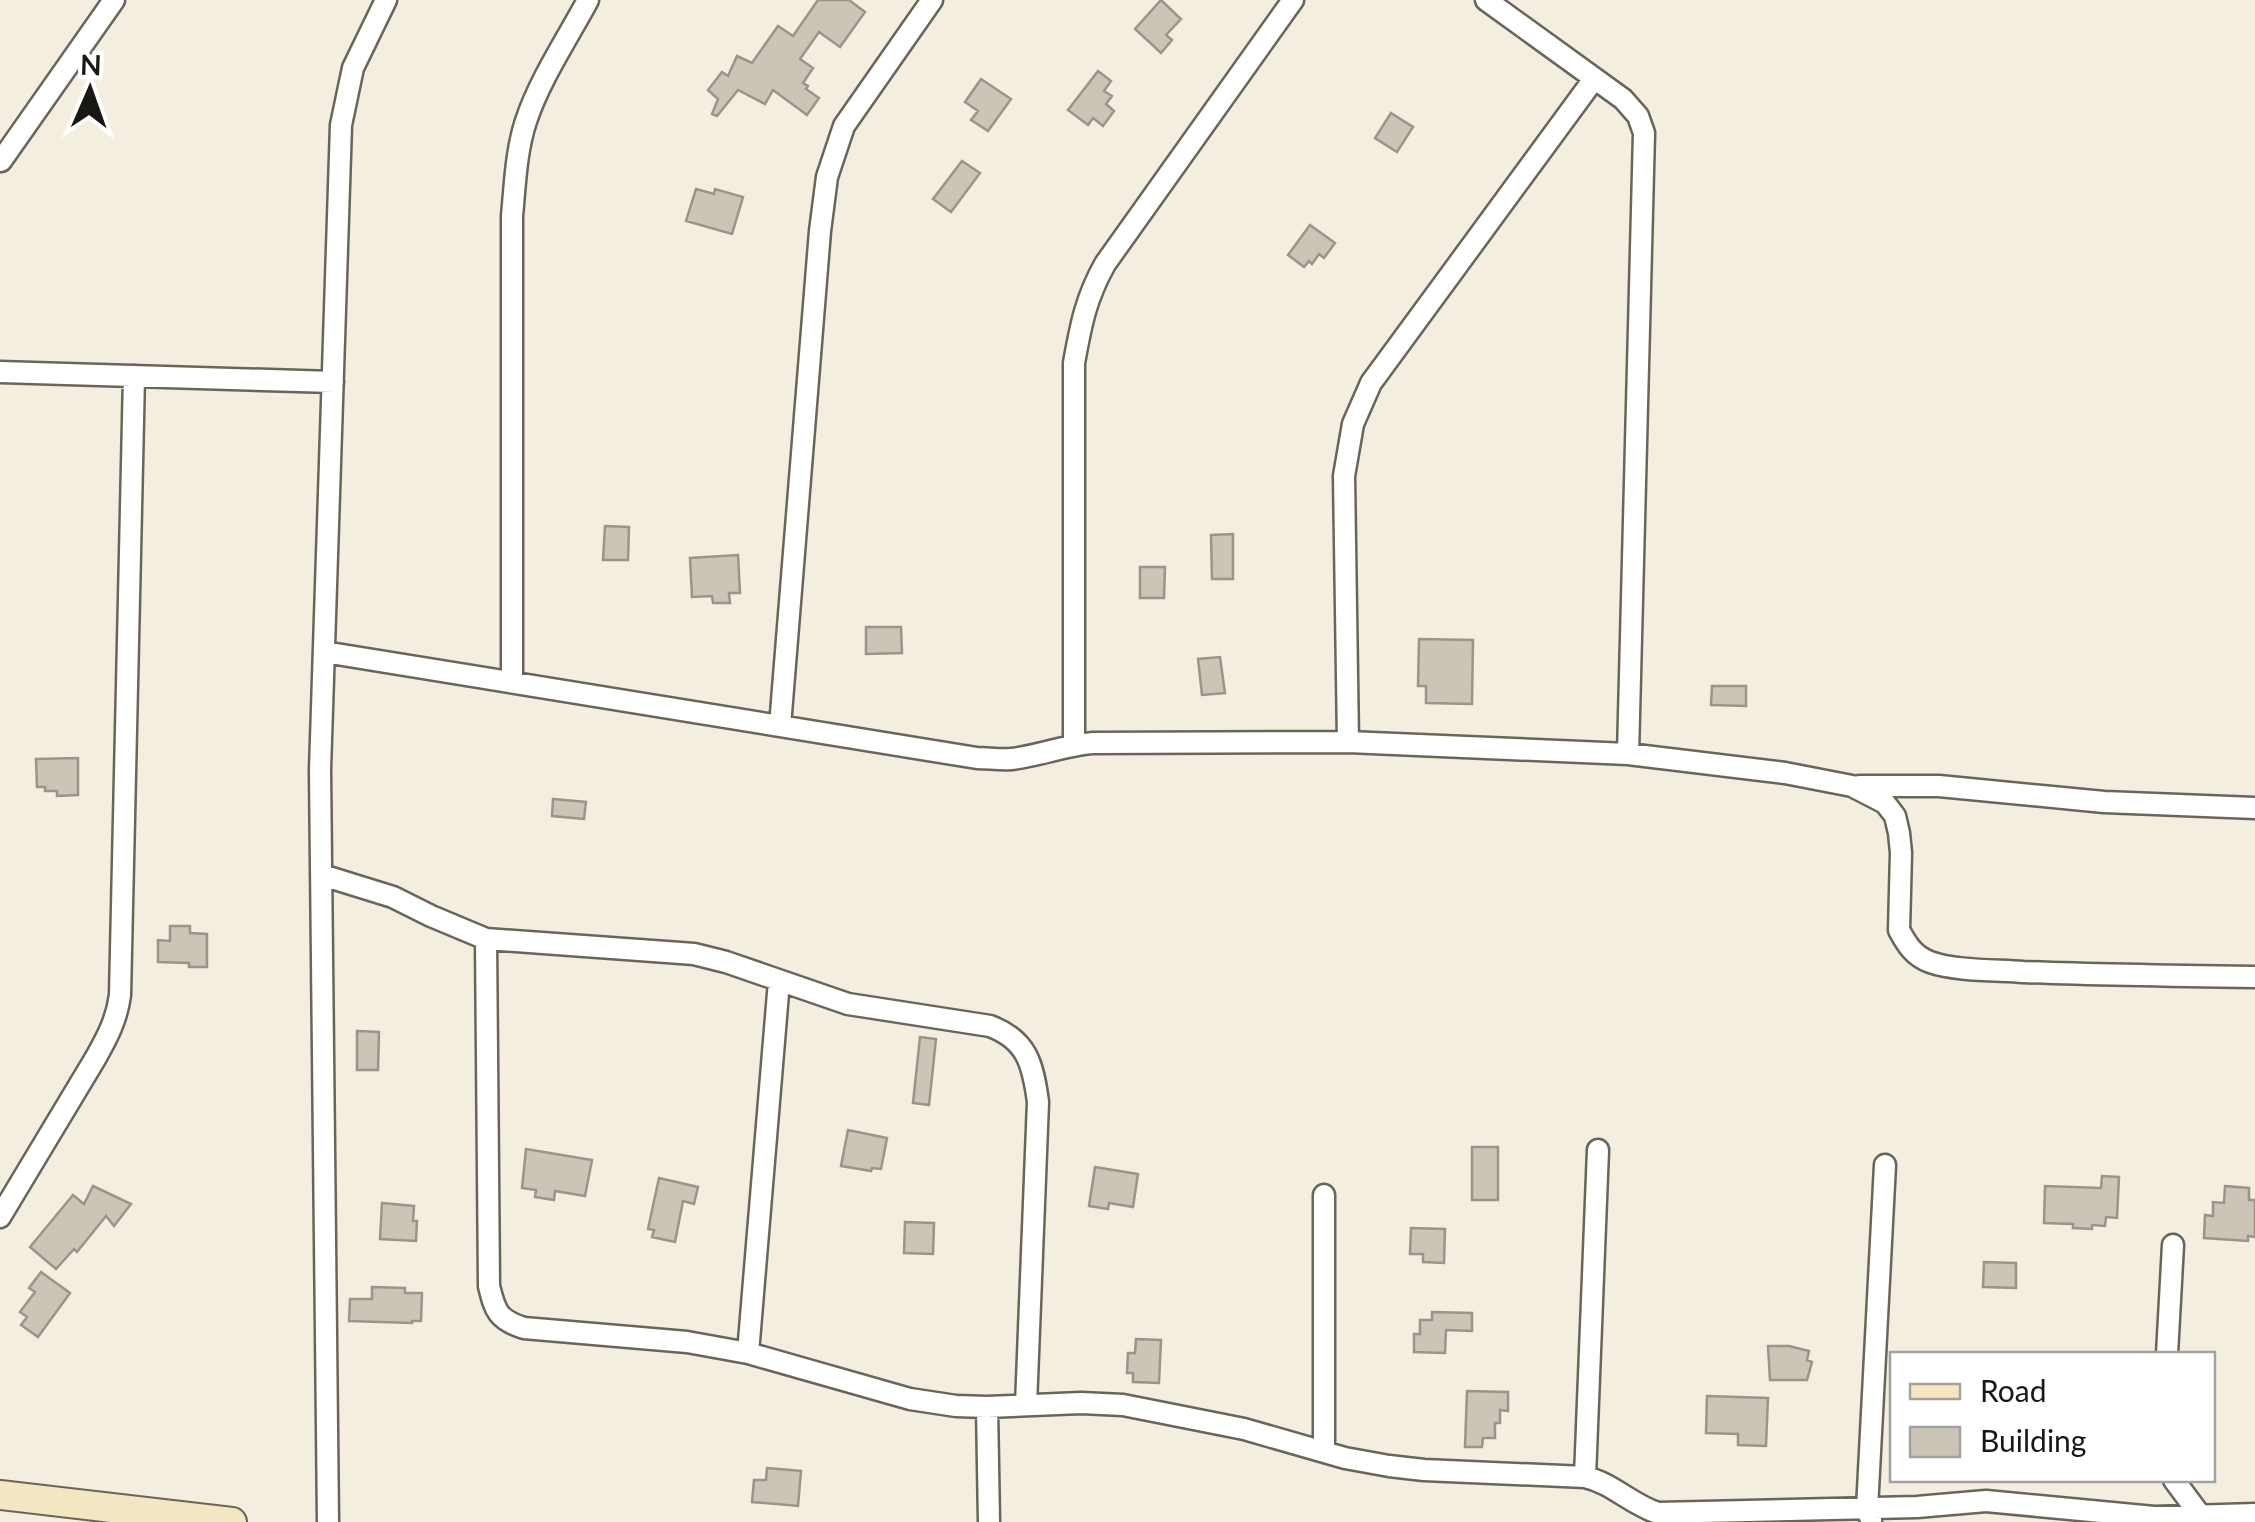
<svg xmlns="http://www.w3.org/2000/svg" width="2255" height="1522" viewBox="0 0 2255 1522" font-family="Lato,sans-serif">
  <rect width="100%" height="100%" fill="#f3eedf"/>
  <!-- building -->
  <path fill="#cac5b7" stroke="#9a9588" stroke-width="2.5" d="M 818,0 L 849,0 L 865,12 L 840,47 L 819,32 L 800,59 L 813,68 L 803,83 L 808,86 L 806,89 L 819,98 L 807,115 L 773,90 L 765,104 L 738,90 L 717,116 L 712,114 L 718,99 L 708,90 L 722,72 L 728,76 L 737,56 L 752,63 L 778,26 L 793,36 Z
    M 1161,0 L 1181,19 L 1166,35 L 1172,40 L 1161,53 L 1135,29 Z
    M 1098,71 L 1111,81 L 1104,91 L 1112,96 L 1106,104 L 1114,111 L 1103,126 L 1093,118 L 1088,125 L 1068,110 Z
    M 981,79 L 1011,99 L 988,131 L 971,120 L 978,111 L 965,102 Z
    M 1391,113 L 1413,127 L 1397,152 L 1375,138 Z
    M 962,161 L 980,173 L 951,212 L 933,199 Z
    M 696,189 L 714,194 L 715,189 L 743,197 L 732,234 L 686,221 Z
    M 1310,225 L 1335,243 L 1324,258 L 1319,254 L 1312,264 L 1309,261 L 1304,267 L 1288,255 Z
    M 605,526 L 629,527 L 628,560 L 603,560 Z
    M 1233,534 L 1233,579 L 1212,579 L 1211,535 Z
    M 738,555 L 740,593 L 729,593 L 730,603 L 713,603 L 712,596 L 692,597 L 690,558 Z
    M 1140,567 L 1165,567 L 1164,598 L 1140,598 Z
    M 866,627 L 901,627 L 902,653 L 866,654 Z
    M 1419,639 L 1473,640 L 1472,704 L 1426,703 L 1426,686 L 1418,686 Z
    M 1220,657 L 1225,693 L 1202,695 L 1198,659 Z
    M 1712,686 L 1746,686 L 1746,706 L 1711,705 Z
    M 78,758 L 78,795 L 57,796 L 57,791 L 45,791 L 45,787 L 37,787 L 36,759 Z
    M 553,799 L 586,802 L 584,819 L 552,816 Z
    M 170,926 L 190,926 L 190,933 L 207,934 L 207,967 L 189,967 L 189,963 L 158,962 L 158,940 L 170,941 Z
    M 357,1031 L 379,1032 L 378,1070 L 357,1070 Z
    M 920,1037 L 936,1039 L 929,1105 L 913,1103 Z
    M 848,1130 L 887,1138 L 881,1169 L 872,1168 L 871,1171 L 841,1166 Z
    M 1472,1147 L 1498,1147 L 1498,1200 L 1472,1200 Z
    M 526,1149 L 592,1160 L 585,1196 L 555,1191 L 554,1200 L 535,1197 L 536,1190 L 522,1188 Z
    M 1095,1167 L 1138,1174 L 1133,1207 L 1109,1203 L 1108,1209 L 1089,1206 Z
    M 2102,1176 L 2119,1177 L 2117,1218 L 2106,1217 L 2105,1226 L 2092,1225 L 2092,1229 L 2073,1228 L 2073,1224 L 2044,1223 L 2045,1186 L 2101,1188 Z
    M 659,1178 L 698,1187 L 694,1204 L 683,1201 L 675,1242 L 652,1237 L 654,1230 L 648,1229 Z
    M 93,1186 L 131,1204 L 114,1226 L 106,1216 L 77,1252 L 74,1249 L 56,1269 L 30,1247 L 73,1195 L 84,1204 Z
    M 2225,1186 L 2249,1188 L 2249,1200 L 2255,1200 L 2255,1237 L 2248,1236 L 2248,1241 L 2204,1238 L 2205,1215 L 2213,1216 L 2213,1202 L 2224,1203 Z
    M 382,1203 L 414,1206 L 413,1221 L 417,1221 L 416,1241 L 380,1239 Z
    M 905,1222 L 934,1223 L 933,1254 L 904,1253 Z
    M 1411,1228 L 1445,1229 L 1444,1263 L 1423,1262 L 1423,1254 L 1410,1254 Z
    M 1984,1262 L 2016,1263 L 2016,1288 L 1983,1287 Z
    M 41,1272 L 70,1293 L 38,1337 L 21,1325 L 27,1317 L 20,1312 L 35,1292 L 29,1288 Z
    M 372,1287 L 405,1288 L 405,1293 L 422,1293 L 421,1321 L 412,1321 L 412,1323 L 349,1321 L 350,1299 L 372,1299 Z
    M 1432,1312 L 1472,1313 L 1472,1331 L 1446,1330 L 1445,1353 L 1414,1352 L 1414,1334 L 1420,1334 L 1420,1320 L 1432,1320 Z
    M 1136,1339 L 1161,1340 L 1159,1383 L 1133,1382 L 1133,1373 L 1127,1373 L 1128,1353 L 1135,1353 Z
    M 1768,1346 L 1789,1346 L 1809,1351 L 1807,1360 L 1812,1362 L 1807,1380 L 1770,1380 Z
    M 1467,1391 L 1508,1392 L 1508,1411 L 1500,1410 L 1500,1423 L 1495,1423 L 1495,1438 L 1483,1438 L 1482,1447 L 1465,1447 Z
    M 1707,1396 L 1768,1398 L 1766,1446 L 1738,1445 L 1738,1434 L 1706,1433 Z
    M 767,1468 L 801,1471 L 798,1506 L 752,1502 L 754,1480 L 766,1480 Z"/>
  <g fill="none" stroke-linecap="round" stroke-linejoin="round">
    <defs>
      <path id="street" d="M 1486,0 L 1623,99 L 1638,116 L 1644,133 L 1628,754
        M 1,161 L 114,0
        M 0,372 L 333,382
        M 324,652 L 977,758 C 988,758 1000,760 1011,759 C 1039,756 1065,745 1093,743 L 1348,742 L 1628,754 L 1785,773 L 1852,786 L 1885,803 L 1895,816 L 1899,833 L 1901,853 L 1899,930 C 1907,945 1914,956 1930,962 C 1954,971 1997,970 2023,972 C 2100,975 2177,976 2255,977
        M 512,682 L 512,216 C 515,185 516,151 526,121 C 540,79 567,39 588,0
        M 780,726 L 820,231 L 827,177 L 844,126 L 932,0
        M 1348,742 L 1344,476 L 1353,424 L 1371,383 L 1594,79
        M 1074,745 L 1074,363 C 1081,324 1086,298 1105,264 L 1293,0
        M 1859,786 L 1939,786 L 2104,802 L 2255,808
        M 322,875 L 393,897 L 431,916 L 486,939 L 489,1286 C 495,1311 498,1320 524,1328 L 687,1342 L 748,1353 L 910,1399 L 956,1406 L 987,1407 L 1081,1403 L 1123,1405 L 1244,1429 L 1345,1458 L 1389,1466 L 1424,1470 L 1585,1477 C 1612,1483 1632,1505 1658,1513 L 1917,1507 L 1986,1501 L 2154,1517 L 2255,1514
        M 486,939 L 694,954 L 726,962 L 848,1004 L 990,1026 C 1027,1040 1033,1064 1038,1102 L 1026,1405
        M 0,1217 L 95,1059 C 107,1038 117,1019 120,995 L 134,376
        M 748,1353 L 779,981
        M 2167,1354 L 2173,1245
        M 987,1407 L 989,1522
        M 1324,1451 L 1324,1195
        M 1585,1477 L 1598,1150
        M 2174,1480 L 2200,1515
        M 1871,1520 L 1867,1509 L 1885,1165
        M 328,1522 L 320,770 L 341,125 L 353,68 L 386,0"/>
      <path id="secondary" d="M 0,1495 L 232,1522"/>
    </defs>
    <!-- street casing -->
    <use href="#street" stroke="#6a6559" stroke-width="25"/>
    <!-- secondary casing -->
    <use href="#secondary" stroke="#6a6559" stroke-width="32"/>
    <!-- street -->
    <use href="#street" stroke="#fff" stroke-width="20"/>
    <!-- secondary -->
    <use href="#secondary" stroke="#f2e7c0" stroke-width="28"/>
  </g>
  <!-- legend -->
  <rect x="1890" y="1352" width="325" height="130" fill="#ffffff" stroke="#a3a2a0" stroke-width="2.5"/>
  <rect x="1910" y="1384" width="50" height="15" fill="#f2e7c0" stroke="#a3a2a0" stroke-width="2.5"/>
  <text x="1980" y="1402" font-size="30" fill="#191712">Road</text>
  <rect x="1910" y="1427" width="50" height="30" fill="#cac5b7" stroke="#a3a2a0" stroke-width="2.5"/>
  <text x="1980" y="1452" font-size="30" fill="#191712">Building</text>
  <!-- north arrow -->
  <g transform="translate(90 90) rotate(2)" stroke="#ffffff" stroke-width="8" paint-order="stroke">
  <path d="M0-8L18 38L0 25L-18 38Z" fill="#191712"/>
  <text y="-15" font-size="28" font-weight="bold" text-anchor="middle" fill="#191712">N</text>
  </g>
</svg>
